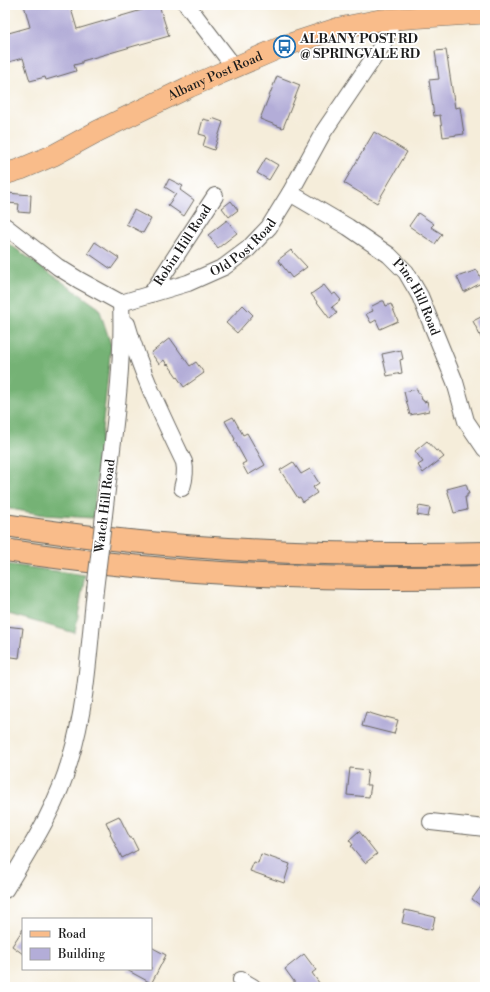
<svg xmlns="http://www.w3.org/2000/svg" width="490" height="992" viewBox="0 0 490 992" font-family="'Libre Bodoni',serif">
  <rect width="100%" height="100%" fill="#fff"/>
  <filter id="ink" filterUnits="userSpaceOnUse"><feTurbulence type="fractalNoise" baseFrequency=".025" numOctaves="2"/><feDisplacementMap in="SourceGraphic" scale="8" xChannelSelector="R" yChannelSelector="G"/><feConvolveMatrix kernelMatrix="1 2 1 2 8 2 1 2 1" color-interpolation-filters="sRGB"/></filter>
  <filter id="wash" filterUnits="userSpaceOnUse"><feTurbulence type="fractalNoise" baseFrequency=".012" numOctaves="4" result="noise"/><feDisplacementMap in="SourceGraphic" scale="16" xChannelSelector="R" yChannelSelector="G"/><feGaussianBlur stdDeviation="0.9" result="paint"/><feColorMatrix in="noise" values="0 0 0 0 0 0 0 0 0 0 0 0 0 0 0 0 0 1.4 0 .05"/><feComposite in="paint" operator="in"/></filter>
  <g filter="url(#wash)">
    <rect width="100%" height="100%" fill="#f5edda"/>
    <!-- forest -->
    <path fill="#74b274" stroke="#486748" d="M 5,241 L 99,308 L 111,345 L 93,518 L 45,515 L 5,508 Z
      M 5,564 L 85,575 L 75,633 L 5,613 Z"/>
    <g id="blocks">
      <!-- building -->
      <path fill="#b3add8" d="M 24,5 L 70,5 L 77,29 L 159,5 L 169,36 L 82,61 L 82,63 L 74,65 L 76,71 L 46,80 L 45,77 L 30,81 L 23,58 L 5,63 L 5,34 L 30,27 Z
        M 446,50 L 455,108 L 460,107 L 464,134 L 443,137 L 440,115 L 434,116 L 429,80 L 439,79 L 435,51 Z
        M 277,76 L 300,85 L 283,128 L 260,119 Z
        M 212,118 L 223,122 L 214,150 L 203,146 L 206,136 L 199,134 L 203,119 L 211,121 Z
        M 374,132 L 407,152 L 377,203 L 344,183 Z
        M 266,158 L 278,165 L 269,180 L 257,173 Z
        M 169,179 L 183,186 L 180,190 L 194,200 L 184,216 L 168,205 L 176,194 L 165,187 Z
        M 7,193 L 31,195 L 30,213 L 18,212 L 19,204 L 7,203 Z
        M 231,201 L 238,210 L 229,217 L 222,208 Z
        M 134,210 L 151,219 L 143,233 L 126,224 Z
        M 418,213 L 434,224 L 431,227 L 442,234 L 435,244 L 409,226 Z
        M 227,220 L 237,233 L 218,248 L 208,235 Z
        M 95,242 L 119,258 L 111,269 L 88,253 Z
        M 291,250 L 307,267 L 292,278 L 278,260 Z
        M 477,270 L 483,282 L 464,292 L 457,277 Z
        M 324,285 L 332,295 L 335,293 L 341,300 L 332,307 L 337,313 L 330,319 L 311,294 Z
        M 382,301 L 384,301 L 386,306 L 391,304 L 398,321 L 380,329 L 376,320 L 371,323 L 366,314 L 373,311 L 371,307 L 372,306 Z
        M 243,305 L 253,315 L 237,333 L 226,323 Z
        M 485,315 L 485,346 L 473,321 Z
        M 170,338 L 190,366 L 196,362 L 204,373 L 184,387 L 168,364 L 167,365 L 164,360 L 159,364 L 151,353 Z
        M 401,350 L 403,359 L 400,360 L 402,373 L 387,376 L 382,354 Z
        M 417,389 L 418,393 L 420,393 L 422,400 L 423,400 L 424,402 L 427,401 L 429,411 L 410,415 L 404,392 Z
        M 233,417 L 243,435 L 247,433 L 265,465 L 248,475 L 242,464 L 246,462 L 234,440 L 235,439 L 225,421 Z
        M 427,441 L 436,451 L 438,450 L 444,457 L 423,473 L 418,465 L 423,462 L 415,451 Z
        M 293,462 L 301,474 L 310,469 L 319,483 L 313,487 L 317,493 L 303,502 L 300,497 L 298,498 L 280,470 Z
        M 466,484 L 469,494 L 467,494 L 467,497 L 465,497 L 467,510 L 454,513 L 447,489 Z
        M 419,506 L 430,508 L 428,517 L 417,515 Z
        M 5,626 L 23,628 L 19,658 L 5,656 L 6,647 L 5,646 Z
        M 366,712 L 386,718 L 386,717 L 398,720 L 394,734 L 362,726 Z
        M 350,768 L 368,770 L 366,785 L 371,785 L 369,797 L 347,795 Z
        M 119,816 L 130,838 L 132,838 L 138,850 L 122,858 L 110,834 L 111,833 L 106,822 Z
        M 359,831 L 377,854 L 365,863 L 351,846 L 353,845 L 349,840 Z
        M 261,854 L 290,864 L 284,883 L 250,871 L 254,862 L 258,863 Z
        M 485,881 L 485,909 L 472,899 Z
        M 405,910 L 435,917 L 432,930 L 402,923 Z
        M 23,929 L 23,954 L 12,946 Z
        M 151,947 L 166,955 L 151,984 L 151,983 L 125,969 L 151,969 Z
        M 304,954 L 316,970 L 312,973 L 322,987 L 298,987 L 285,969 Z"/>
    </g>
  </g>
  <g filter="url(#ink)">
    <use href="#blocks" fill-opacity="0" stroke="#68655e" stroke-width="1"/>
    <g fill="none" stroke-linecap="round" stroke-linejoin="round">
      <defs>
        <g id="minor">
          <path d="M 187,5 L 235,68"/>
          <path id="s1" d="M 290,193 L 348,227 L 389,255 L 406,272 L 420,296 L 455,382 L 466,421 L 485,449"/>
          <path id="s2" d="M 5,226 L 58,267 L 79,280 L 121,303 L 188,283 L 224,267 L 248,249 L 269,227 L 290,193 L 324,131 L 383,44 L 394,19"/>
          <path id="s3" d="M 151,294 L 215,196"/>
          <path d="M 127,324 C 141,373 162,416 184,462 C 186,471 185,478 182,488"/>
          <path d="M 104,515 C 112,444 124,374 121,303"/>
          <path d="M 431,822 L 485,828"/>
          <path d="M 5,890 C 30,848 57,807 70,760 C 87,705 89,647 95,590"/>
          <path d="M 241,980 L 253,987"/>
        </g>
        <g id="major">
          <path id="s4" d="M 5,174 L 21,169 L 54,155 L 98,131 L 189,87 L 284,46 L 339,28 L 380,20 L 485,13"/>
        </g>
        <path id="highway" d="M 5,525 C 164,550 324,557 485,553
          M 5,550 C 165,575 323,581 485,577"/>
      </defs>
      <!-- minor casing -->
      <use href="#minor" stroke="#68655e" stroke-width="18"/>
      <!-- major casing -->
      <use href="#major" stroke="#68655e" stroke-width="22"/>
      <!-- highway casing -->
      <use href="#highway" stroke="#68655e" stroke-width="24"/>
      <!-- minor -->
      <use href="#minor" stroke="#fff" stroke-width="16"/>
      <!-- major -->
      <use href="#major" stroke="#f9bc8a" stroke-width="21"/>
      <!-- highway -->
      <use href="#highway" stroke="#f9bc8a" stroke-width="22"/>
      <defs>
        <path id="minor-bridge" d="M 95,590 L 104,515"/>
      </defs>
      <!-- minor-bridge casing -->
      <use href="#minor-bridge" stroke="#68655e" stroke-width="18" stroke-linecap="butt"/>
      <!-- minor-bridge -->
      <use href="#minor-bridge" stroke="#fff" stroke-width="16"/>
    </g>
  </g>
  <!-- icons -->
  <defs>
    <symbol id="bus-ring" viewBox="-11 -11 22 22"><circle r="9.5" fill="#fff" stroke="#1f6fb2" stroke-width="1.5"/><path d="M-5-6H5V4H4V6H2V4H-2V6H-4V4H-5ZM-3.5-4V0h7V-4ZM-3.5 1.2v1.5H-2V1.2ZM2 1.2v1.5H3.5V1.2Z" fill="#1f6fb2"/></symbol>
  </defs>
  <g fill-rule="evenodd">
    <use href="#bus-ring" x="272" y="34" width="25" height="25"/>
  </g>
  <g text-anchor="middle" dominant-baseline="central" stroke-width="3.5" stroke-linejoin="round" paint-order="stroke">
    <!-- poi labels -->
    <g font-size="13" font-weight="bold" fill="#1c1c1c" stroke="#fff" text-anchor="start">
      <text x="300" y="39">ALBANY POST RD<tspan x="300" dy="15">@ SPRINGVALE RD</tspan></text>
    </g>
    <!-- street labels -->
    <g font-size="13" fill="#1c1c1c" stroke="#fff">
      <text stroke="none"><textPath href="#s4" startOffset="232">Albany Post Road</textPath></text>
      <text stroke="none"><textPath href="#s3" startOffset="58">Robin Hill Road</textPath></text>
      <text stroke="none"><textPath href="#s2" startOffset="276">Old Post Road</textPath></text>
      <text stroke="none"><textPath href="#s1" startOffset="168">Pine Hill Road</textPath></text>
      <text transform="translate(105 506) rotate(-83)">Watch Hill Road</text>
    </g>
  </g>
  <!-- margin -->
  <rect width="490" height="992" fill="none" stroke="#fff" stroke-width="20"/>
  <!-- legend -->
  <rect x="22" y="918" width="130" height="52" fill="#ffffff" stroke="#a4a4a4"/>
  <rect x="30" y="931" width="20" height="6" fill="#f9bc8a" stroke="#a4a4a4"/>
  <text x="58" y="938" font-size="12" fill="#1c1c1c">Road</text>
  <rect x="30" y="948" width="20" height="12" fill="#b3add8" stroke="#a4a4a4"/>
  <text x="58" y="958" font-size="12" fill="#1c1c1c">Building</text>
</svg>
